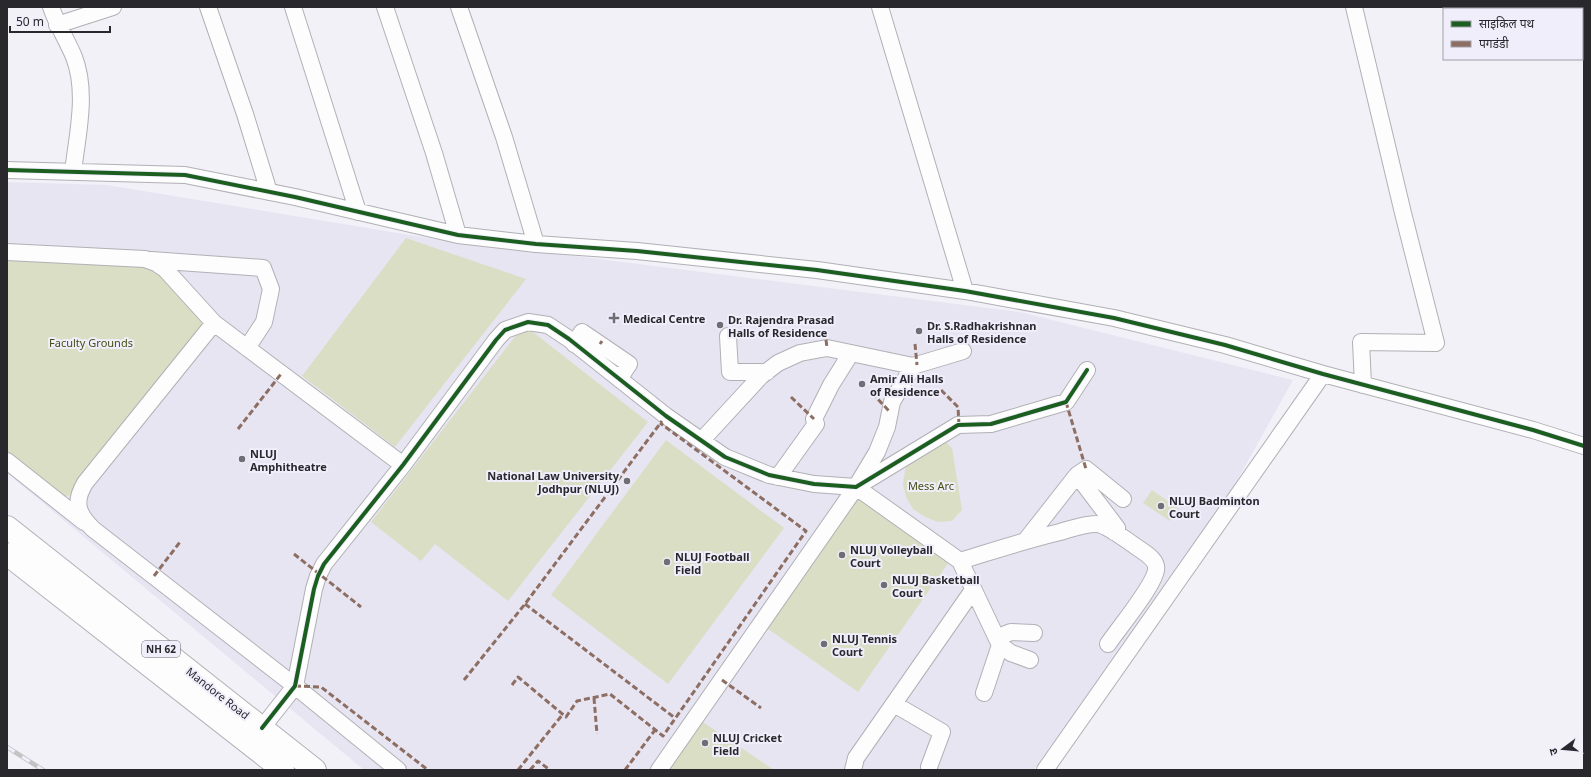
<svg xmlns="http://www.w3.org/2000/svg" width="1591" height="777" viewBox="0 0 1591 777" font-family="'Noto Sans','Noto Sans Devanagari',sans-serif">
  <rect width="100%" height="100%" fill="#f2f1f8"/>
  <!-- built -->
  <path fill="#e8e5f3" d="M 7,182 L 107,185 L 416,236 L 1020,312 L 1293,380 L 1233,488 L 1034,770 L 364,770 L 7,473 Z"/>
  <!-- green -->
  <path fill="#dadec5" d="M 406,238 L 526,279 L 395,447 L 302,376 Z
    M 7,255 L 145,259 L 214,323 L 79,493 L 55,499 L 7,461 Z
    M 524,325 L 648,422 L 508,601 L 435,544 L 421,561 L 371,522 Z
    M 666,440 L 784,528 L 668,684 L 551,595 Z
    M 946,442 L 952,448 L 962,510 L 952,521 L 938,522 L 925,517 L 913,509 L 906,497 L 903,484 L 905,470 L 911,457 L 933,443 Z
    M 856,487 L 953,556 L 858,692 L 761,624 Z
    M 1152,490 L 1179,509 L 1170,521 L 1143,503 Z
    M 694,716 L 774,770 L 657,770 Z"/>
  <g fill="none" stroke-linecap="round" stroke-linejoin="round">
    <defs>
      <path id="minor" d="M 51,7 C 57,25 67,40 74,57 C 88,93 77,136 73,172
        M 208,7 L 245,114 L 269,192
        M 293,7 L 358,212
        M 385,7 L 434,153 L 458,235
        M 459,7 L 504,137 L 536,244
        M 880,7 L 965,291
        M 1354,7 L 1403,213 L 1436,343 L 1361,342 L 1363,385
        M 57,25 L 113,7
        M 7,170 L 185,175 L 295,197 L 458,235 L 536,244 L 637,251 L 817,270 L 965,291 L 1114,318 L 1225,345 L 1323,374 L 1533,430 L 1584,446
        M 7,252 L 145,259 L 156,263 L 165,269 L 214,323 L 403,465
        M 151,260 L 263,268 L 271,289 L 264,322 L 247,348
        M 214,323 L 85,483 C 73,503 78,514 93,529 L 295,686 L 398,770
        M 728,336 L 730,372 L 767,372
        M 574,344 L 582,332 L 629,364 L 619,379
        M 702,440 L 761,376 L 778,363 L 800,353 L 827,348 L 913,366 L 963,351
        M 7,461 L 84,522
        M 1077,475 L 1086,469 L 1123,499
        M 778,477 L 816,424 L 814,419 L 831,385 L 851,353
        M 856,487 L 960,561 C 993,551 1026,540 1060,532 C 1071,529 1084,524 1096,524 C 1106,524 1129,542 1138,548 C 1145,553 1158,560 1156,570 C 1154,586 1118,629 1108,644
        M 1026,540 L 1077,475 L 1117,528 L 1114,532
        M 960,561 L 1000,645 L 984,693
        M 998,637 L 1011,632 L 1034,633
        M 1000,645 L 1011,653 L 1030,660
        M 894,704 L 942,732 L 929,767
        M 262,728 L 295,686 L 314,589 L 318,576 L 324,564 L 403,465 L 496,340 L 505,330 L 528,322 L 548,325 L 569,339 L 666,416 L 725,457 L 769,475 L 814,484 L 856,487 L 958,425 L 991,424 L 1066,402 L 1087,370
        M 659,770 L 856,487 L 877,452 L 887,427 L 892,402 L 913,366
        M 853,770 L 856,758 L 973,590
        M 1045,770 L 1323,374"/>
      <path id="highway" d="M 7,527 L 315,770
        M 7,554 L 283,770"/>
    </defs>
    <!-- minor casing -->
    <use href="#minor" stroke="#b1b0b5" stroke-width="18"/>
    <!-- highway casing -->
    <use href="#highway" stroke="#b1b0b5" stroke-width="24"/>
    <!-- minor -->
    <use href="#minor" stroke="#fdfdfe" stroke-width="16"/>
    <!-- highway -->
    <use href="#highway" stroke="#fdfdfe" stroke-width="22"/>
    <defs>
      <path id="rail" d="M 7,747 L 43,770"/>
    </defs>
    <!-- rail casing -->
    <use href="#rail" stroke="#c3c3c4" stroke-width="4.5"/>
    <!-- rail -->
    <use href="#rail" stroke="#f0eefb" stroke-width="3" stroke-dasharray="9" stroke-linecap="butt"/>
    <!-- quiet -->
    <path stroke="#8d6e63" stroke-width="3" stroke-dasharray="6 3" stroke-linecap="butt" d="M 825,331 L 827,348
      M 600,344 L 602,341
      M 915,344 L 917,365
      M 941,390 L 958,407 L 959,425
      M 872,393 L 890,412
      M 791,397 L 814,419
      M 1066,402 L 1086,469
      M 238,429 L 281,374
      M 294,554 L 361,607
      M 154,576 L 180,542
      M 525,604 L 675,718
      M 464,680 L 525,604 L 662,421
      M 722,680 L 761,708
      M 512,685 L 518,677 L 566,717 L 577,701 L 610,694 L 663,736 L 806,531 L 660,423
      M 295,686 L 321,687 L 428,770
      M 594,698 L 597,734
      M 518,770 L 563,714
      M 530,770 L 538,761 L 550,770
      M 625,770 L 655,730"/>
    <defs>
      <path id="cycleway" d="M 7,170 L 185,175 L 295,197 L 458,235 L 536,244 L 637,251 L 817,270 L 965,291 L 1114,318 L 1225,345 L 1323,374 L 1533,430 L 1584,446
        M 262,728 L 295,686 L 314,589 L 318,576 L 324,564 L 403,465 L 496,340 L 505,330 L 528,322 L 548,325 L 569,339 L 666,416 L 725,457 L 769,475 L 814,484 L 856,487 L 958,425 L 991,424 L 1066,402 L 1087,370"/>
    </defs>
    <!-- cycleway casing -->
    <use href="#cycleway" stroke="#f0eefb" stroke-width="6"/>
    <!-- cycleway -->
    <use href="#cycleway" stroke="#1b5e20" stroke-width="4"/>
  </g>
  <!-- markers -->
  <g fill="#6f6e74" stroke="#f0eefb" stroke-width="1.5">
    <path d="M612 312h4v4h4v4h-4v4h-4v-4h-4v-4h4z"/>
    <circle cx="720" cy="325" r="4"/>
    <circle cx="919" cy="331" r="4"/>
    <circle cx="862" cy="384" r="4"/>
    <circle cx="242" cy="459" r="4"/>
    <circle cx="627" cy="481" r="4"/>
    <circle cx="1161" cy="506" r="4"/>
    <circle cx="842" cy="555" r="4"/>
    <circle cx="667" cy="562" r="4"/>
    <circle cx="884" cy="585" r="4"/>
    <circle cx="824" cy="644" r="4"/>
    <circle cx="705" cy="743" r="4"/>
  </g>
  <g text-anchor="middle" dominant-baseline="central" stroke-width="4" stroke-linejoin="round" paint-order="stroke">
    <!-- shield labels -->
    <rect fill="#f0eefb" stroke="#65636b" stroke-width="1" x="142" y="641" width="38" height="16" rx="3"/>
    <g font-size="10" font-weight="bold" fill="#29282d">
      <text x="161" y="649">NH 62</text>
    </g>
    <!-- poi labels -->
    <g font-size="11" font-weight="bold" fill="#29282d" stroke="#f0eefb" text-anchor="start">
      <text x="623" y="318">Medical Centre</text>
      <text x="728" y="319">Dr. Rajendra Prasad<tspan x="728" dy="13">Halls of Residence</tspan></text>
      <text x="927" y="325">Dr. S.Radhakrishnan<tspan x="927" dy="13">Halls of Residence</tspan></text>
      <text x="870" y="378">Amir Ali Halls<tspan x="870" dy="13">of Residence</tspan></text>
      <text x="250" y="453">NLUJ<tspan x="250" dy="13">Amphitheatre</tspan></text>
      <text x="619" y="475" text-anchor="end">National Law University<tspan x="619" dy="13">Jodhpur (NLUJ)</tspan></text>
      <text x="1169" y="500">NLUJ Badminton<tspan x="1169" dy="13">Court</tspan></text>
      <text x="850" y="549">NLUJ Volleyball<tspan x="850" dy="13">Court</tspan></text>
      <text x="675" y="556">NLUJ Football<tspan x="675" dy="13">Field</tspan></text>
      <text x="892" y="579">NLUJ Basketball<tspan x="892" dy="13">Court</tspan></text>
      <text x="832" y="638">NLUJ Tennis<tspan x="832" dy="13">Court</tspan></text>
      <text x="713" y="737">NLUJ Cricket<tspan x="713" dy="13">Field</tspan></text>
    </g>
    <!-- park labels -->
    <g font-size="11" fill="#484e13" stroke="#f0eefb">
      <text x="91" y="342">Faculty Grounds</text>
      <text x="931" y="485">Mess Arc</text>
    </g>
    <!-- street labels -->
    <g font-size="11" fill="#29282d" stroke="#f0eefb">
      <text transform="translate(218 693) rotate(38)">Mandore Road</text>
    </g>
  </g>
  <!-- border -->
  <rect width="1591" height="777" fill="none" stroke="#29282d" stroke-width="16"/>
  <!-- legend -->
  <rect x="1443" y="8" width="140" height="52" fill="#f0eefb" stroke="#a09fa9"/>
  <rect x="1451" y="21" width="20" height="6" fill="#1b5e20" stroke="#a09fa9"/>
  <text x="1479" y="28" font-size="12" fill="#29282d">साइकिल पथ</text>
  <rect x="1451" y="41" width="20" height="6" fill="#8d6e63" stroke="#a09fa9"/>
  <text x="1479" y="48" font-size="12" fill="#29282d">पगडंडी</text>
  <!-- north arrow -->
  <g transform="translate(1563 749) rotate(254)" stroke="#f0eefb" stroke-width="3" paint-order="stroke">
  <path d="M0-3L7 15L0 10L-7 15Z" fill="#29282d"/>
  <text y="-6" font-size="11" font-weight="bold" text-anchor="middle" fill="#29282d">उ</text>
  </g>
  <!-- scale -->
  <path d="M10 26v6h100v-6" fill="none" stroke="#29282d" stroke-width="2"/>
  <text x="16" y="26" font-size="12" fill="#29282d" stroke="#f0eefb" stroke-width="3" paint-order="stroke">50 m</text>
</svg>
